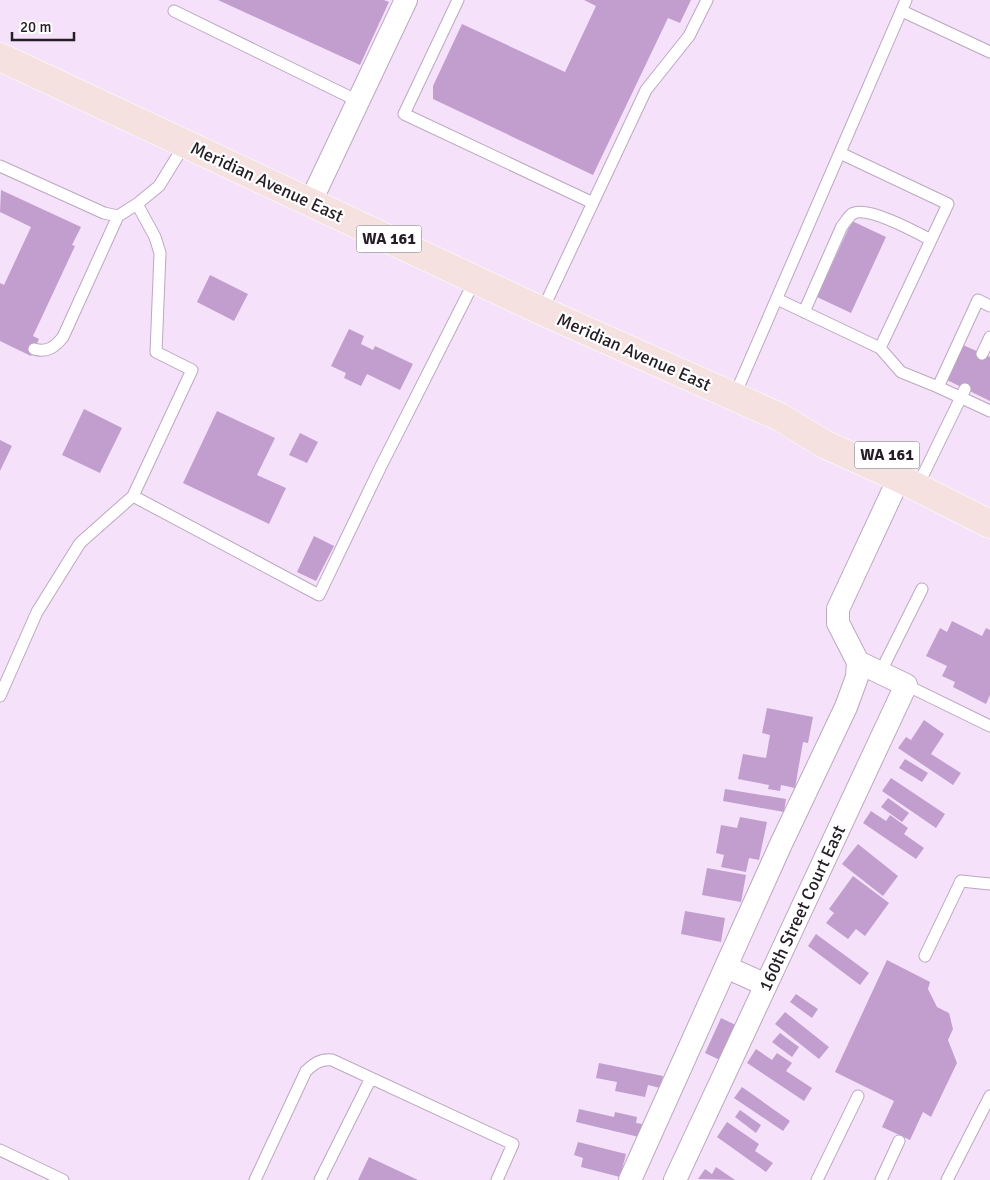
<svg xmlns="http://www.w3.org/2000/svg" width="990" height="1180" viewBox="0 0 990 1180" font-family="Signika,sans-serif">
  <rect width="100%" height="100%" fill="#f5e2fa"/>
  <!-- building -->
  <path fill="#c19ece" d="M 218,0 L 384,0 L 389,2 L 360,65 Z
    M 584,0 L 691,0 L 680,23 L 668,18 L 593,175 L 433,99 L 433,86 L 462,24 L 565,72 L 596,6 Z
    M 1,190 L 81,227 L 72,245 L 75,246 L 33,336 L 39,339 L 31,356 L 0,341 L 0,283 L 4,285 L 31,227 L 0,212 Z
    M 852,221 L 886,237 L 851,313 L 817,297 Z
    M 210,275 L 248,294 L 234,321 L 197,302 Z
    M 349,329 L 364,336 L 361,344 L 373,350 L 375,346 L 413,364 L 400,390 L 367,374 L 361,386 L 344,378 L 346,373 L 331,366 Z
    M 963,345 L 990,357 L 990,401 L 947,380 Z
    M 84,409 L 122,428 L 100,473 L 62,455 Z
    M 217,411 L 275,438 L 257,475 L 286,488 L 269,524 L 183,483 Z
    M 300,433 L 318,442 L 307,463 L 289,455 Z
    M 0,440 L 12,446 L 0,471 Z
    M 314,536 L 334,546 L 316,581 L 297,572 Z
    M 952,621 L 982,636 L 986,628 L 990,630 L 990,695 L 986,704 L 953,687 L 955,682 L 942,676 L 947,666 L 926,656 L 940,628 L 947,632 Z
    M 767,708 L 813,717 L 808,743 L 803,742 L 795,788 L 781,785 L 780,791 L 768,789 L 769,785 L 738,779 L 743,754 L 766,758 L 770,735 L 762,733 Z
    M 924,720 L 944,734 L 931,754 L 961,773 L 953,785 L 898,748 L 906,737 L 911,740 Z
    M 905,759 L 928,773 L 922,782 L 899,768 Z
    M 891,778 L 945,814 L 936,828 L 882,791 Z
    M 725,789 L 786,799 L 784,812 L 723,801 Z
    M 888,798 L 909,813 L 902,822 L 881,807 Z
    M 871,811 L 886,821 L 890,815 L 908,828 L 904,834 L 924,848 L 916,859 L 863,823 Z
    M 740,817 L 767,822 L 759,860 L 749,858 L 746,872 L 721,867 L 724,855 L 716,853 L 721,825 L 737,828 Z
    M 858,844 L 898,876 L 883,896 L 842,864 Z
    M 707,868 L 746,875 L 741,902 L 702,895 Z
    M 853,876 L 889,903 L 865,936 L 856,929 L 848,939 L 826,923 L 834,913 L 829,909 Z
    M 685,911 L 725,918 L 721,942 L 681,934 Z
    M 816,934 L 869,973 L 860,985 L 808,946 Z
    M 887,960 L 930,982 L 928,989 L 937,1007 L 949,1013 L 953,1029 L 948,1040 L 957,1063 L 931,1117 L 923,1112 L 910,1140 L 882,1127 L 894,1101 L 835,1072 Z
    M 796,994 L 818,1009 L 812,1018 L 790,1002 Z
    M 785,1012 L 829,1047 L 819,1059 L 775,1024 Z
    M 721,1018 L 740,1027 L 724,1062 L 705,1053 Z
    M 780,1033 L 799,1047 L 792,1057 L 772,1042 Z
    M 756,1049 L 772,1060 L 777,1053 L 792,1063 L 786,1071 L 812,1088 L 804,1101 L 747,1063 Z
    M 599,1063 L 663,1076 L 660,1088 L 648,1085 L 645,1097 L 615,1091 L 617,1082 L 596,1078 Z
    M 742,1087 L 790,1121 L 783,1131 L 734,1098 Z
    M 579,1109 L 614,1117 L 615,1112 L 637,1117 L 636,1123 L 642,1124 L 639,1137 L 576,1122 Z
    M 740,1110 L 761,1125 L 756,1133 L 735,1117 Z
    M 727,1122 L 759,1144 L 755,1151 L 773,1163 L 766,1172 L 717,1137 Z
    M 578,1142 L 626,1154 L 620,1177 L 581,1167 L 583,1158 L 574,1155 Z
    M 369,1157 L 418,1180 L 358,1180 Z
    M 716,1167 L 735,1180 L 698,1179 L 705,1169 L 712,1174 Z"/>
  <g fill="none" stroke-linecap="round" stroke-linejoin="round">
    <defs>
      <path id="lane" d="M 458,0 L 404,114 L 593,203
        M 174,11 L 358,101
        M 902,11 L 990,52
        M 0,166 L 104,213 L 118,216 L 137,204 L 159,186 L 185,144
        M 777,299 L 880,348 L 948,204 L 840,153
        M 990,306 L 978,300 L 938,387 L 990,411
        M 542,311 L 646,90 L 689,36 L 707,0
        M 804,312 L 842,226 C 845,223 848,217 852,214 C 866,205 916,232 931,240
        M 880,348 L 901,372 L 938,387
        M 34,349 C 47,353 55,347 63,337 L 118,216
        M 982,354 L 990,337
        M 734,397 L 906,0
        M 924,473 L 965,389
        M 133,496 L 319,595 L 380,468 L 475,280
        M 880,673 L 922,589
        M 906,685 L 990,726
        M 0,696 L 37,612 L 80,543 L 133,496 L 192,370 L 156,352 L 160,253 L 155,237 L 137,204
        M 925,956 L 961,881 L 990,884
        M 0,1150 L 63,1180
        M 255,1180 L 306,1071 C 315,1063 320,1059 332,1060 L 513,1144 L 497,1180
        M 320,1180 L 371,1078
        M 817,1180 L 858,1096
        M 881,1180 L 899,1141
        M 947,1180 L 990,1096"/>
      <path id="street" d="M 310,203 L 406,0
        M 726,967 L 766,985
        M 630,1180 L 781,844 L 846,707 L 857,677 L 858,662 L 838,623 L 838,609 L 899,478
        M 675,1180 L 906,685 L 858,662"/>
      <path id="primary" d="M 0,57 L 542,311 L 780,417 L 824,444 L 899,478 L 990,524"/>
    </defs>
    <!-- lane casing -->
    <use href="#lane" stroke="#bba8bf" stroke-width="13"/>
    <!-- street casing -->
    <use href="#street" stroke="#bba8bf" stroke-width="24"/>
    <!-- primary casing -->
    <use href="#primary" stroke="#fff" stroke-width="29"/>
    <!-- lane -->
    <use href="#lane" stroke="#fff" stroke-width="11"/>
    <!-- street -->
    <use href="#street" stroke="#fff" stroke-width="22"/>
    <!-- primary -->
    <use href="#primary" stroke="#f4e1e0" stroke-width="28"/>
  </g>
  <g text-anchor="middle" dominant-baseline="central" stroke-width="4.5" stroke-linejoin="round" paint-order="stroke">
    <!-- shield labels -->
    <g fill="#fff" stroke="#666268" stroke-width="1">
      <rect x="356.5" y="225.5" width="65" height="27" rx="4"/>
      <rect x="854.5" y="441.5" width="65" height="27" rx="4"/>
    </g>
    <g font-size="16" font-weight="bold" fill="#251e27">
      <text x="389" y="239">WA 161</text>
      <text x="887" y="455">WA 161</text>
    </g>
    <!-- street labels -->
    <g font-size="18" fill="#251e27" stroke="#fff">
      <text transform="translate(267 182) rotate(25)">Meridian Avenue East</text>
      <text transform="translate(634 352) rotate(24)">Meridian Avenue East</text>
      <text transform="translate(802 908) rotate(-65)">160th Street Court East</text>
    </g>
  </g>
  <!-- scale -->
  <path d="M12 32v8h62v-8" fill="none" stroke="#251e27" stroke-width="2.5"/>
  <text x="20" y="32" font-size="15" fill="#251e27" stroke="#ffffff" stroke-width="4" paint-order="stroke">20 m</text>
</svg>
